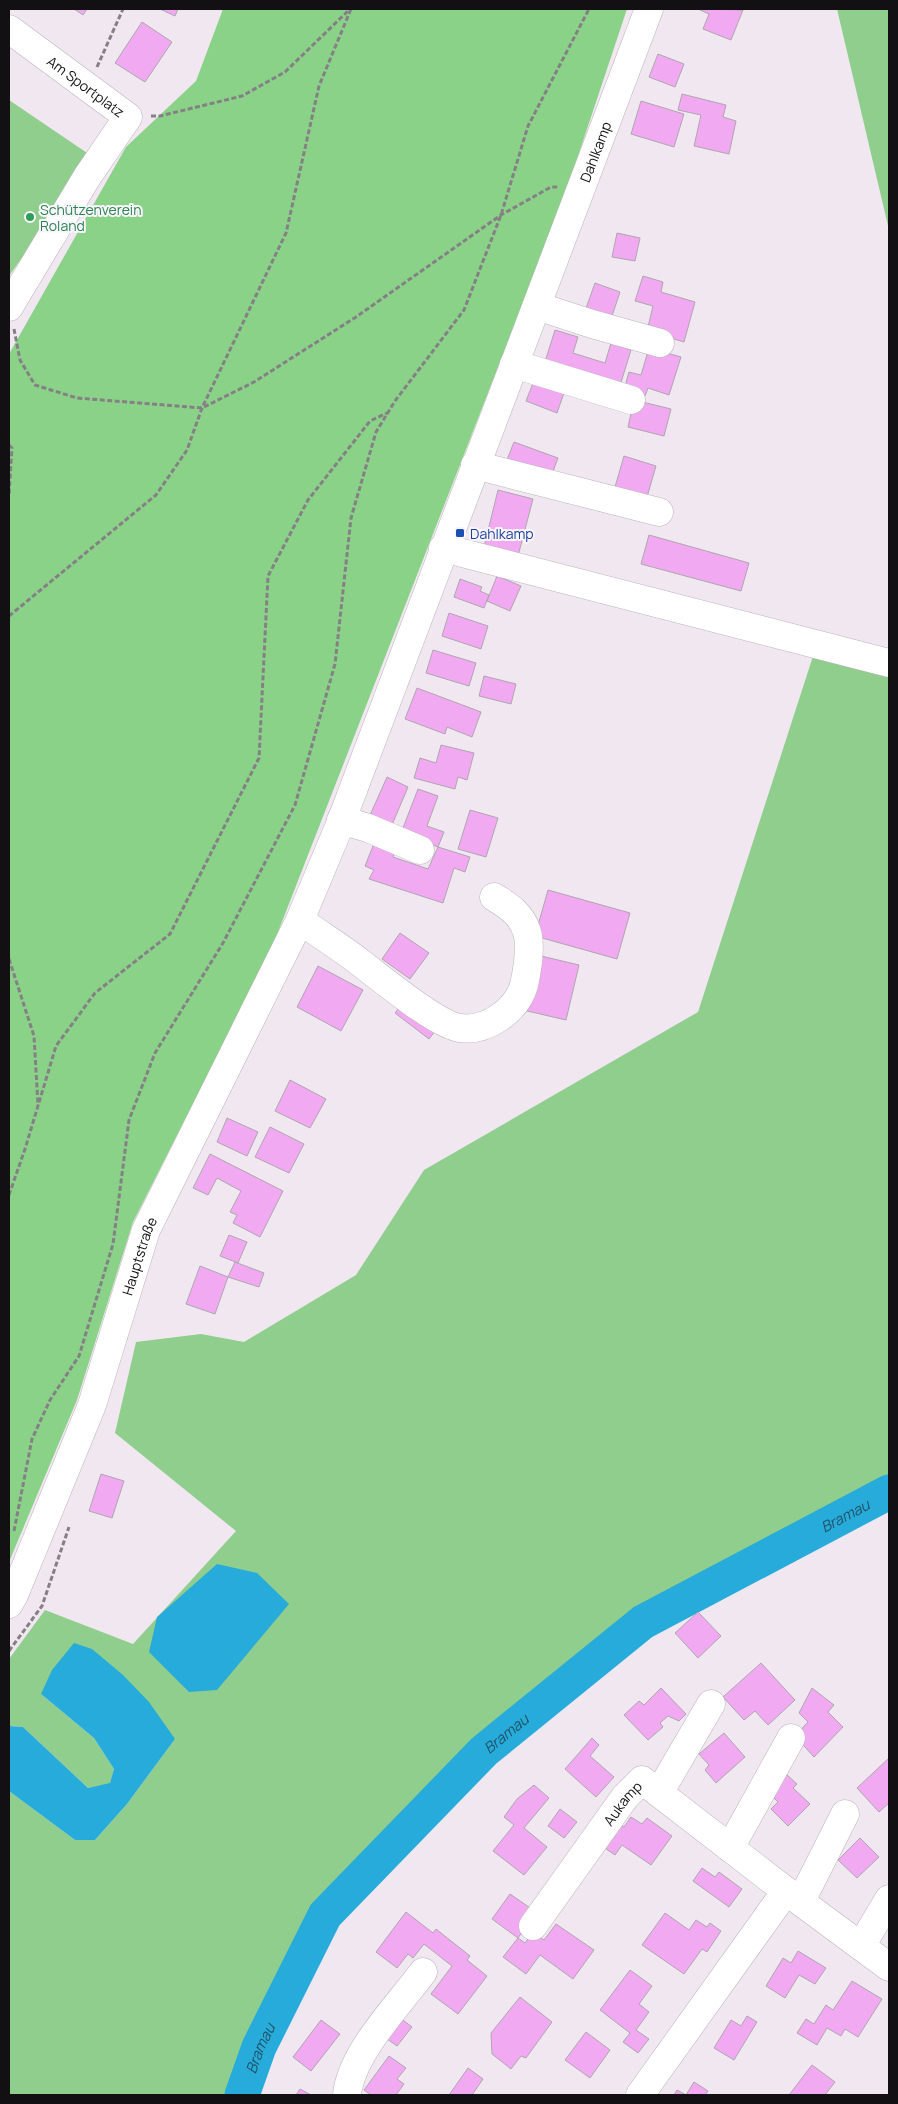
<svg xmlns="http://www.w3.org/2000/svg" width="898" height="2104" viewBox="0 0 898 2104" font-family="Manrope,sans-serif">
  <rect width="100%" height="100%" fill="#f0e7f0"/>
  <!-- green -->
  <path fill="#90ce8e" d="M 837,9 L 889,9 L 889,230 Z
    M 9,100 L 93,157 L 9,276 Z
    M 814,653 L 889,673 L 889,1487 L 640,1616 L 480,1745 L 322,1913 L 255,2045 L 237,2095 L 9,2095 L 9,1791 L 75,1840 L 95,1840 L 127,1804 L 175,1739 L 41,1694 L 94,1738 L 114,1769 L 110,1784 L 88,1788 L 23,1727 L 9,1726 L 9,1659 L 45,1610 L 133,1644 L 236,1531 L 115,1433 L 136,1342 L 201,1334 L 244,1342 L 356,1275 L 424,1170 L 698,1012 Z"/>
  <!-- forest -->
  <path fill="#89d287" d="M 223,9 L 627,9 L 565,195 L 271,950 L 133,1222 L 77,1400 L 9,1562 L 9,354 L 126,147 L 196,81 Z"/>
  <!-- water -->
  <path fill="#27abda" d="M 217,1564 L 257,1573 L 289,1604 L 217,1690 L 189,1692 L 149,1652 L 157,1617 Z
    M 74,1643 L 92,1649 L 123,1675 L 149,1702 L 175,1739 L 127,1804 L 95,1840 L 75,1840 L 9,1791 L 9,1726 L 23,1727 L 88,1788 L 110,1783 L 114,1769 L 94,1738 L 41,1694 L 52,1670 Z"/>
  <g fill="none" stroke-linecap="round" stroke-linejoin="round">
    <!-- river -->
    <path stroke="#27abda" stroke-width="35" id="s1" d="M 242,2095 L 259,2047 L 325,1915 L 484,1751 L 643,1622 L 889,1492"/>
  </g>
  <!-- building -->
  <path fill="#f1a9f2" stroke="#aea6ae" d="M 74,9 L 87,9 L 83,15 Z
    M 160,9 L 178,9 L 175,16 Z
    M 698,9 L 743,10 L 731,40 L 703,29 L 709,14 Z
    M 142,22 L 172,42 L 145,82 L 115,63 Z
    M 658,54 L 684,64 L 675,87 L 649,77 Z
    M 682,94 L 726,105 L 723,117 L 736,121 L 729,154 L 694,146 L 701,115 L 678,110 Z
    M 641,101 L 684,114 L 674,147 L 631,134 Z
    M 617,233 L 640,238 L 635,261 L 612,257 Z
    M 643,276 L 663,282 L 661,292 L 695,302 L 684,342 L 647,331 L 653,306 L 635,301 Z
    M 595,283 L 620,292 L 610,322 L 584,314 Z
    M 555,330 L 578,337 L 573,353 L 605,363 L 611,343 L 631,350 L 619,389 L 544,365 Z
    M 649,348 L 681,357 L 669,395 L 648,388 L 645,396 L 624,390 L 629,372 L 641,375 Z
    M 535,378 L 565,390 L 557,413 L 526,401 Z
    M 634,400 L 671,409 L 664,436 L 628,427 Z
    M 514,442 L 558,458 L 549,482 L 505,465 Z
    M 624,456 L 656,466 L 647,497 L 615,487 Z
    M 498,490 L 533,499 L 518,556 L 484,547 Z
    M 649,535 L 749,563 L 741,591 L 641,564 Z
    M 497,576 L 521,586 L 510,611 L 487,601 Z
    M 460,579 L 482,587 L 480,591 L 489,595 L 484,608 L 454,597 Z
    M 449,613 L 488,626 L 481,649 L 442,636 Z
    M 433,650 L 476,663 L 469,686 L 426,673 Z
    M 484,676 L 516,684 L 511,704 L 479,696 Z
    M 417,688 L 481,712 L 472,737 L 447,727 L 445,734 L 405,719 Z
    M 441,745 L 474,753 L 467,780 L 458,777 L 455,789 L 414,778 L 420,758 L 436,763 Z
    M 387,777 L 408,787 L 389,832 L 367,822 Z
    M 418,789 L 438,796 L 427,826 L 444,832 L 438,847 L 423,841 L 425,837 L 403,828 Z
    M 470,810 L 498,818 L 486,857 L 458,849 Z
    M 377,836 L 398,845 L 393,857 L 428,869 L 438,847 L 470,857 L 465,872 L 454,868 L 443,903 L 369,879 L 374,870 L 365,866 Z
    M 548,890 L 630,913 L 617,959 L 535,936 Z
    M 400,933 L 429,953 L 410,979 L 382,959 Z
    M 537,955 L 579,965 L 566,1020 L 523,1010 Z
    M 318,966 L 363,990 L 341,1031 L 297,1007 Z
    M 404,1001 L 438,1027 L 429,1039 L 395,1013 Z
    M 290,1080 L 326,1099 L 310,1128 L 275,1111 Z
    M 227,1118 L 258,1132 L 247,1156 L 217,1142 Z
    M 270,1127 L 304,1144 L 289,1173 L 255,1157 Z
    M 210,1154 L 283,1191 L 260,1237 L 233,1223 L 237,1215 L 230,1212 L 241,1191 L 217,1178 L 208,1195 L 193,1188 Z
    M 229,1235 L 247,1242 L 238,1263 L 220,1256 Z
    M 235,1262 L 264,1273 L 259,1287 L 228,1277 Z
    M 200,1266 L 228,1277 L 215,1314 L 186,1304 Z
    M 101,1474 L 124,1481 L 112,1518 L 89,1511 Z
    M 698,1612 L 721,1636 L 698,1658 L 675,1633 Z
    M 761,1663 L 795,1700 L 768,1725 L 755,1711 L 744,1720 L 723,1697 Z
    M 661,1688 L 686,1714 L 679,1721 L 668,1716 L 660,1723 L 663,1727 L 648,1740 L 624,1715 L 639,1701 L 644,1705 Z
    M 812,1688 L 834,1705 L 828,1712 L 843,1727 L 814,1757 L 795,1736 L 808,1722 L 799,1713 Z
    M 724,1733 L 745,1757 L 716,1783 L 705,1770 L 709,1765 L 699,1754 Z
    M 592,1738 L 599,1745 L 590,1756 L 614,1777 L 596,1797 L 565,1769 Z
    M 889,1758 L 889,1803 L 879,1812 L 857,1788 Z
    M 786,1774 L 797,1784 L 793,1788 L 810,1804 L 788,1826 L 771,1809 L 778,1802 L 768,1792 Z
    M 534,1785 L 549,1798 L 524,1828 L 547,1847 L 524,1875 L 493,1851 L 514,1825 L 504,1817 L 517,1799 Z
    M 560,1809 L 577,1822 L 564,1838 L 548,1826 Z
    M 631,1817 L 642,1824 L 647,1818 L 672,1836 L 651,1865 L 622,1845 L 615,1855 L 599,1844 L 615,1821 L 624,1827 Z
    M 860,1838 L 879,1857 L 857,1878 L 838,1860 Z
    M 702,1868 L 715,1877 L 719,1872 L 742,1889 L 729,1907 L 693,1881 Z
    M 510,1894 L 536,1912 L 518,1938 L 492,1919 Z
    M 406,1912 L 433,1933 L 436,1929 L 470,1956 L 467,1960 L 487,1976 L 458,2014 L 431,1994 L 452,1966 L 424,1944 L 413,1958 L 408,1954 L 397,1968 L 376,1952 Z
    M 665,1913 L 689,1930 L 696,1920 L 707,1927 L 710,1923 L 721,1931 L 707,1952 L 702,1949 L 684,1974 L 642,1945 Z
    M 556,1924 L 594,1950 L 573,1979 L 540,1955 L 526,1974 L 503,1957 L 518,1938 L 525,1943 L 533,1932 L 544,1940 Z
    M 798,1951 L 826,1968 L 815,1984 L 799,1975 L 785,1998 L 766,1986 L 783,1958 L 791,1963 Z
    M 630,1970 L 652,1986 L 639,2004 L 649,2012 L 636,2030 L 649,2039 L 638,2053 L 623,2042 L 630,2033 L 600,2010 Z
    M 852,1981 L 882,1999 L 858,2037 L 845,2029 L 841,2036 L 827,2028 L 817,2045 L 797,2033 L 806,2019 L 814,2024 L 826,2005 L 833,2010 Z
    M 520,1997 L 552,2022 L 526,2058 L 521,2056 L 511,2069 L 492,2054 L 491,2033 Z
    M 395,2014 L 412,2027 L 397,2046 L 380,2034 Z
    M 747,2016 L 757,2022 L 734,2060 L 714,2048 L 731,2020 L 741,2026 Z
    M 321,2020 L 340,2034 L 311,2071 L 293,2057 Z
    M 586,2032 L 610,2050 L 590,2078 L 565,2060 Z
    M 389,2056 L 406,2068 L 397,2079 L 404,2084 L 396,2095 L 371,2095 L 364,2090 Z
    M 812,2065 L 835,2082 L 825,2095 L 789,2095 Z
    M 468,2068 L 483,2079 L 472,2095 L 449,2095 Z
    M 694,2082 L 708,2091 L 705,2095 L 674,2095 L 677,2090 L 686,2095 Z
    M 300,2089 L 311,2095 L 296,2095 Z"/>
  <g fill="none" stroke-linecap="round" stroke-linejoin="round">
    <defs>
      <g id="minor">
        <path id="s2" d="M 9,29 L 128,117 L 87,177 L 9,307"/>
        <path d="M 537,306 L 592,324 L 660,343"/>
        <path d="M 514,364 L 631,400"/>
        <path d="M 475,465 L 659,512"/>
        <path d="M 443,548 L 889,663"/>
        <path d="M 341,820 L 368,828 L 420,850"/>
        <path d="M 300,920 C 320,935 342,948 362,964 C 382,979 437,1025 460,1028 C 487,1032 517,1010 524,985 C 526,977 527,969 528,962 C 529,952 530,941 527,932 C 522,915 509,906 494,897"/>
        <path id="s3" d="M 9,1604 L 14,1595 L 92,1405 L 146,1230 L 300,920 L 339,827 L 649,9"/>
        <path d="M 659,1793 L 711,1704"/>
        <path d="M 730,1848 L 791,1738"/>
        <path d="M 801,1901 L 845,1814"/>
        <path id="s4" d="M 533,1926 L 625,1797 L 642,1780 L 786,1891 L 889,1967"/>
        <path d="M 861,1946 L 889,1899"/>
        <path d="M 347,2095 C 351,2053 398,2006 423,1972"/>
        <path d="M 640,2095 L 786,1891"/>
      </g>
    </defs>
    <!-- minor casing -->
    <use href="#minor" stroke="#bbb4bb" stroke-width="29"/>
    <!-- path -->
    <path stroke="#858085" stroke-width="3" stroke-dasharray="5 2.5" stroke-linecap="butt" d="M 97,67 L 123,9
      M 151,116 L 160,116 L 242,96 L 285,72 L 350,9
      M 14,329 L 20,360 L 35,385 L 77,398 L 202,408 L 254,382 L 356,317 L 501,215 L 551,187 L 559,187
      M 9,445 L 12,448 L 9,495
      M 9,616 L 156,495 L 187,450 L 202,408 L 286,233 L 319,86 L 351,9
      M 9,959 L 34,1036 L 38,1105
      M 9,1195 L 25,1149 L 56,1046 L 95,993 L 170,934 L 259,758 L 268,576 L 308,500 L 370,421 L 387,413
      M 14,1531 L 32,1439 L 50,1400 L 79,1356 L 113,1244 L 129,1120 L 155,1053 L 223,943 L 295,805 L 335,664 L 351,518 L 376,432 L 395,401 L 464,310 L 501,215 L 528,126 L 589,9
      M 9,1651 L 42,1606 L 69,1527"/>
    <!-- minor -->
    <use href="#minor" stroke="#fff" stroke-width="28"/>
  </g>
  <!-- markers -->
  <circle fill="#2e9e5b" stroke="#fdf5fd" stroke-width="2" cx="30" cy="217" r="5"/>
  <rect fill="#1a4fb4" stroke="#fdf5fd" stroke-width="2" x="455" y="528" width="10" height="10" rx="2.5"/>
  <g text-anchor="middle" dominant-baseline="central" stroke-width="4" stroke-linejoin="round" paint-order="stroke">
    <!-- street labels -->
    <g font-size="14" fill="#121012" stroke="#fdf5fd">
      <text stroke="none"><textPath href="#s2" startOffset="96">Am Sportplatz</textPath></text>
      <text stroke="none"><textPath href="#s3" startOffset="1568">Dahlkamp</textPath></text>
      <text stroke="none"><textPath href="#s3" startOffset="372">Hauptstraße</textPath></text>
      <text stroke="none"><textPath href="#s4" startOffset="152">Aukamp</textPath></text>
    </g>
    <!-- leisure labels -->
    <g font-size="14" fill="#27864d" stroke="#fdf5fd" text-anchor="start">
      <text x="40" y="209">Schützenverein<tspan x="40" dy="16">Roland</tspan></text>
    </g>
    <!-- transit labels -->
    <g font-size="14" fill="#164399" stroke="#fdf5fd" text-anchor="start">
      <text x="470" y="533">Dahlkamp</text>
    </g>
    <!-- water labels -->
    <g font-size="15" font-style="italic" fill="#215367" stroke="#fdf5fd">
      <text stroke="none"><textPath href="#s1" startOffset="860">Bramau</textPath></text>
      <text stroke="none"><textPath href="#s1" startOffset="455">Bramau</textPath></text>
      <text stroke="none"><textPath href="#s1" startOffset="50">Bramau</textPath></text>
    </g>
  </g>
  <!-- border -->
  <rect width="898" height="2104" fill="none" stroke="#121012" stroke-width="20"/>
</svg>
